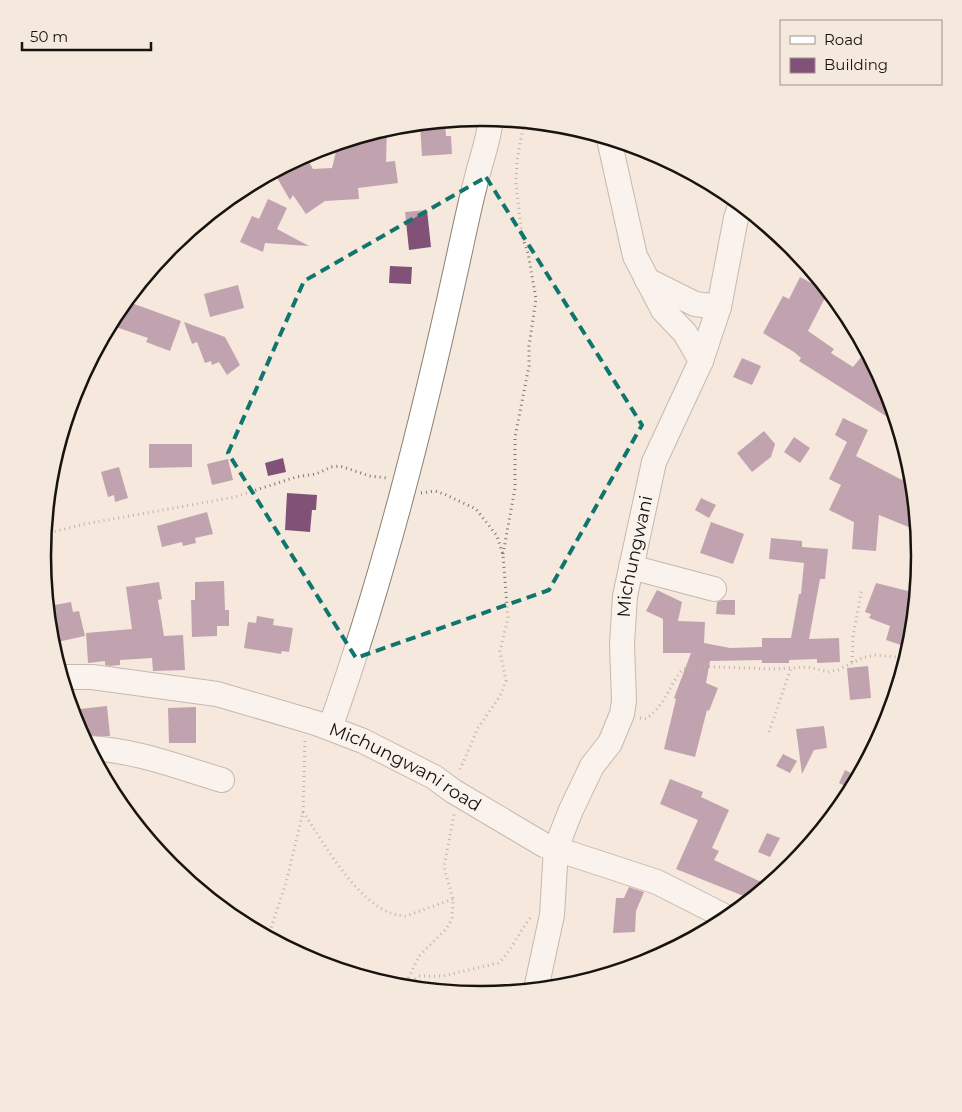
<svg xmlns="http://www.w3.org/2000/svg" width="962" height="1112" viewBox="0 0 962 1112" font-family="Montserrat,sans-serif">
  <rect width="100%" height="100%" fill="#f5e8dc"/>
  <!-- building -->
  <path fill="#825178" d="M 445,122 L 446,136 L 451,136 L 452,154 L 422,156 L 420,124 Z
    M 387,129 L 386,162 L 395,161 L 398,183 L 358,188 L 359,199 L 325,201 L 306,214 L 293,195 L 290,200 L 276,176 L 280,173 L 278,170 L 305,155 L 313,169 L 332,168 L 338,143 Z
    M 268,199 L 287,208 L 277,229 L 309,246 L 265,243 L 263,252 L 240,242 L 252,216 L 259,219 Z
    M 427,210 L 431,247 L 409,250 L 405,212 Z
    M 390,266 L 412,267 L 411,284 L 389,283 Z
    M 800,277 L 828,292 L 808,331 L 834,349 L 831,353 L 853,367 L 866,351 L 886,388 L 897,423 L 799,361 L 801,358 L 794,352 L 763,333 L 783,296 L 789,299 Z
    M 238,285 L 244,308 L 210,317 L 204,294 Z
    M 126,301 L 181,321 L 170,351 L 146,342 L 148,338 L 110,325 Z
    M 184,322 L 225,337 L 240,365 L 227,375 L 219,362 L 212,365 L 211,361 L 205,363 L 197,342 L 192,344 Z
    M 742,358 L 761,366 L 752,385 L 733,377 Z
    M 843,418 L 868,430 L 856,456 L 902,480 L 909,463 L 911,471 L 916,516 L 911,528 L 879,515 L 876,551 L 852,549 L 854,522 L 829,510 L 841,485 L 829,479 L 847,442 L 835,435 Z
    M 764,431 L 775,444 L 771,457 L 752,472 L 737,453 Z
    M 794,437 L 810,448 L 800,463 L 784,452 Z
    M 149,444 L 192,444 L 192,467 L 149,468 Z
    M 283,458 L 286,472 L 268,476 L 265,463 Z
    M 228,459 L 233,480 L 212,485 L 207,464 Z
    M 119,467 L 128,498 L 115,502 L 114,495 L 108,497 L 101,472 Z
    M 287,493 L 317,495 L 316,510 L 312,510 L 310,532 L 285,530 Z
    M 701,498 L 716,505 L 709,518 L 695,510 Z
    M 207,512 L 213,534 L 195,538 L 196,543 L 183,546 L 182,542 L 162,547 L 157,526 Z
    M 711,522 L 744,534 L 733,564 L 700,553 Z
    M 771,538 L 802,541 L 802,547 L 828,549 L 825,579 L 820,579 L 809,639 L 839,638 L 840,662 L 817,663 L 817,659 L 789,660 L 789,663 L 762,663 L 762,660 L 710,661 L 706,683 L 718,688 L 709,711 L 707,710 L 695,757 L 664,749 L 676,699 L 674,698 L 691,653 L 663,653 L 663,619 L 646,611 L 657,590 L 682,602 L 678,621 L 705,622 L 704,643 L 730,648 L 762,647 L 762,638 L 791,638 L 799,594 L 801,594 L 804,563 L 769,559 Z
    M 224,581 L 225,610 L 229,610 L 229,626 L 217,626 L 217,636 L 192,637 L 191,600 L 195,600 L 195,582 Z
    M 159,582 L 162,599 L 158,600 L 164,636 L 183,635 L 185,670 L 153,671 L 152,658 L 120,660 L 120,665 L 110,666 L 105,665 L 105,661 L 88,663 L 86,633 L 132,629 L 126,587 Z
    M 876,583 L 916,593 L 912,634 L 907,647 L 886,640 L 890,626 L 869,618 L 871,614 L 865,612 Z
    M 722,600 L 735,600 L 735,615 L 716,614 L 717,602 Z
    M 71,602 L 73,612 L 79,611 L 85,636 L 57,642 L 49,606 Z
    M 257,616 L 274,619 L 273,625 L 293,628 L 289,652 L 282,651 L 281,654 L 244,648 L 248,622 L 256,623 Z
    M 868,666 L 871,698 L 850,700 L 847,668 Z
    M 107,706 L 110,736 L 83,736 L 80,709 Z
    M 196,707 L 196,743 L 169,743 L 168,708 Z
    M 824,726 L 827,748 L 814,750 L 802,774 L 796,729 Z
    M 783,754 L 797,761 L 790,773 L 776,766 Z
    M 845,770 L 858,777 L 851,789 L 839,783 Z
    M 670,779 L 703,792 L 701,797 L 729,810 L 712,848 L 719,851 L 714,860 L 768,885 L 751,899 L 676,869 L 698,820 L 660,804 Z
    M 767,833 L 780,838 L 770,857 L 758,852 Z
    M 629,887 L 644,892 L 636,911 L 635,932 L 613,933 L 616,898 L 624,898 Z"/>
  <g fill="none" stroke-linecap="round" stroke-linejoin="round">
    <defs>
      <g id="minor">
        <path d="M 647,280 L 695,304 L 719,307"/>
        <path d="M 701,361 L 719,307 L 736,218 L 739,209 L 743,206"/>
        <path d="M 631,567 L 714,589"/>
        <path id="s1" d="M 62,677 L 92,677 L 217,694 L 316,723 L 363,741 L 434,777 L 453,791 L 544,845 L 657,882 L 728,918"/>
        <path d="M 330,728 C 383,579 422,424 456,269 C 463,238 469,207 477,177 C 482,157 489,139 491,118"/>
        <path d="M 89,748 C 135,750 178,767 222,780"/>
        <path id="s2" d="M 536,989 L 552,915 L 556,848 L 571,810 L 592,766 L 610,743 L 622,714 L 624,701 L 622,644 L 625,596 L 654,462 L 701,361 L 685,333 L 663,310 L 635,256 L 609,139"/>
      </g>
    </defs>
    <!-- minor casing -->
    <use href="#minor" stroke="#8c8075" stroke-width="26"/>
    <!-- path -->
    <path stroke="#7e756e" stroke-width="3" stroke-dasharray="1 4" stroke-linecap="butt" d="M 421,493 L 435,491 L 444,494 L 476,509 L 497,536 L 503,555 L 508,618 L 500,651 L 506,681 L 500,696 L 478,728 L 459,772
      M 45,534 L 85,524 L 235,497 L 296,477 L 316,474 L 331,467 L 340,466 L 370,476 L 387,478
      M 503,554 L 515,488 L 515,437 L 529,366 L 529,346 L 536,299 L 528,253 L 522,236 L 516,184 L 517,161 L 524,122
      M 852,662 L 853,637 L 862,588
      M 640,718 L 646,719 C 669,701 667,687 683,669 L 696,666 L 773,669 L 808,667 L 828,672 L 838,670 L 862,658 L 875,655 L 906,658
      M 769,732 L 791,668
      M 303,812 C 325,844 363,916 406,916 L 453,899
      M 268,937 L 286,883 L 303,812 L 305,740
      M 407,985 L 419,976 L 443,976 L 498,963 C 510,954 520,930 531,917
      M 404,987 L 419,956 L 446,929 L 452,919 L 453,899 L 444,867 L 454,814"/>
    <!-- minor -->
    <use href="#minor" stroke="#fff" stroke-width="24"/>
  </g>
  <!-- marked area -->
  <path d="M0 0H962V1112H0ZM 486,177 L 642,425 L 549,590 L 356,658 L 228,453 L 304,281 Z" fill="#f5e8dc" fill-opacity=".55" fill-rule="evenodd"/>
  <path fill="none" stroke="#0f766e" stroke-width="4" stroke-dasharray="10 6" stroke-linejoin="round" d="M 486,177 L 642,425 L 549,590 L 356,658 L 228,453 L 304,281 Z"/>
  <g text-anchor="middle" dominant-baseline="central" stroke-width="5" stroke-linejoin="round" paint-order="stroke">
    <!-- street labels -->
    <g font-size="18" fill="#17130f" stroke="#f5e8dc">
      <text stroke="none"><textPath href="#s2" startOffset="452">Michungwani</textPath></text>
      <text stroke="none"><textPath href="#s1" startOffset="359">Michungwani road</textPath></text>
    </g>
  </g>
  <!-- crop -->
  <path d="M0 0H962V1112H0ZM51 556a430 430 0 1 1 860 0a430 430 0 1 1-860 0Z" fill="#f5e8dc" fill-rule="evenodd"/>
  <path fill="none" stroke="#17130f" stroke-width="2.5" d="M51 556a430 430 0 1 1 860 0a430 430 0 1 1-860 0Z"/>
  <!-- legend -->
  <rect x="780" y="20" width="162" height="65" fill="#f5e8dc" stroke="#9c938a"/>
  <rect x="790" y="36" width="25" height="8" fill="#ffffff" stroke="#9c938a"/>
  <text x="824" y="45" font-size="15" fill="#17130f">Road</text>
  <rect x="790" y="58" width="25" height="15" fill="#825178" stroke="#9c938a"/>
  <text x="824" y="70" font-size="15" fill="#17130f">Building</text>
  <!-- scale -->
  <path d="M22 42v8h129v-8" fill="none" stroke="#17130f" stroke-width="2.5"/>
  <text x="30" y="42" font-size="15" fill="#17130f" stroke="#f5e8dc" stroke-width="4" paint-order="stroke">50 m</text>
</svg>
